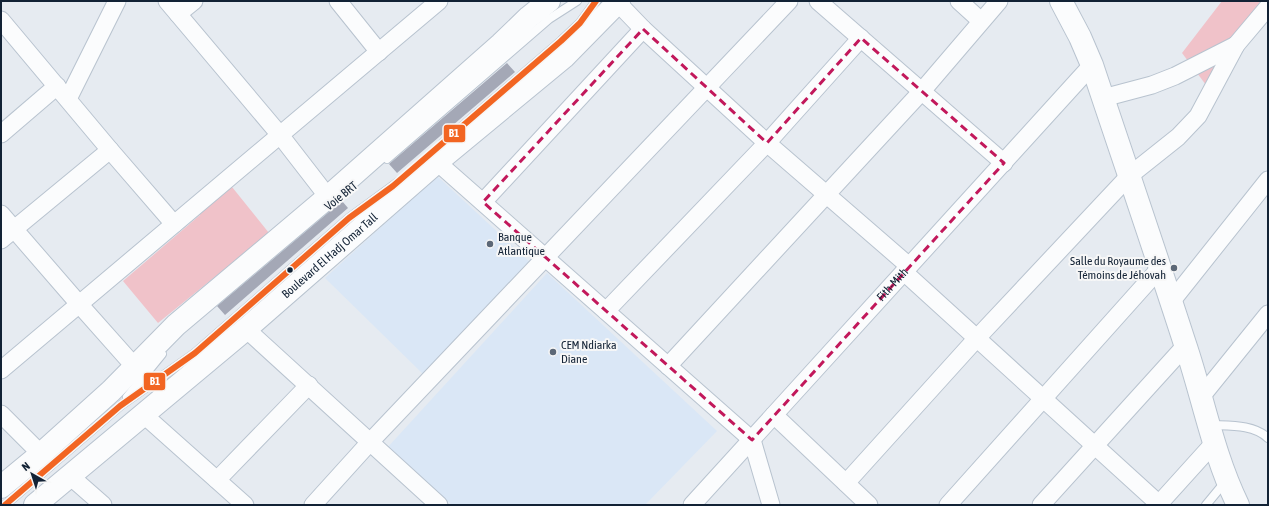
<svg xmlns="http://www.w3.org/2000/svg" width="1269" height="506" viewBox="0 0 1269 506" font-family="'Asap Condensed',sans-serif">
  <rect width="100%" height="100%" fill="#e6ebf1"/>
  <!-- built -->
  <path fill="#dae7f6" d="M 437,176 L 532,264 L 424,375 L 325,278 Z
    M 547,273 L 717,431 L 645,505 L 452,505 L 387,448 Z"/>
  <!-- green -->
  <path fill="#f0c2c9" d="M 1222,1 L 1268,1 L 1209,89 L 1182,53 Z
    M 228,182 L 269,233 L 158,323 L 123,281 L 200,215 L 196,210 Z"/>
  <!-- building -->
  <path fill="#a4a8b6" d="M 507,63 L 515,72 L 397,173 L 389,164 Z
    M 342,201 L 348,208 L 225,315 L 217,306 Z"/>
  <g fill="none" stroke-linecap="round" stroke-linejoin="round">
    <defs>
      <path id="lane" d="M 443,143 L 561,41 L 580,23 L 596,1
        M 387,159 L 549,19 L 577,1
        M 127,397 L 162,354
        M 1210,425 C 1229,426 1253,424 1268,438
        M 5,505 L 120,406 L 195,353 L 349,218 L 398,182
        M 1206,505 L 1225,482"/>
      <g id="street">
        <path d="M 167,1 L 280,135 L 328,197"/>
        <path d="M 338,1 L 379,52"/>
        <path d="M 818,1 L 1004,163"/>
        <path d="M 959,1 L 981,21"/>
        <path d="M 617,2 L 643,29 L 767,143 L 909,266"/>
        <path d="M 178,14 L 194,1"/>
        <path d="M 1,20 L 110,150 L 174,224"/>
        <path d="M 1103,98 L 1152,85 L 1175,76 L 1236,45"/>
        <path d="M 68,99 L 117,1"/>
        <path d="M 1,134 L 57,86"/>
        <path d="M 437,162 L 752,440 L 771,505"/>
        <path d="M 483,202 L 643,29"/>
        <path d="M 1,214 L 79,304 L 135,367"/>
        <path d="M 1,240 L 110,150"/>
        <path d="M 904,272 L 1159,504"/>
        <path d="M 1171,302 L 1268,180"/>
        <path d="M 606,311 L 767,143 L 861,38"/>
        <path d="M 246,329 L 439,505"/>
        <path d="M 668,366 L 922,91 L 999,1"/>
        <path d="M 1,370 L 439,1"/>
        <path d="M 1201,397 L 1268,314"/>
        <path d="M 1,414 L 41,454"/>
        <path d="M 144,415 L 245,505"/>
        <path d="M 774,415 L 869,505"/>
        <path d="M 70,476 L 103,505"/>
        <path d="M 217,480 L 309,385"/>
        <path d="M 846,483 L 977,338 L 1129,176 L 1178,137 L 1198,116 L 1236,45 L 1268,7"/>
        <path d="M 313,505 L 370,442 L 789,1"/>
        <path id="s1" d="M 692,505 L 1092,65"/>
        <path d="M 948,505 L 1160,268"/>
        <path d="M 1041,505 L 1186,345"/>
        <path d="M 1158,505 L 1214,443"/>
      </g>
      <g id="secondary">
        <path d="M 1061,1 L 1080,37 L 1092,65 C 1123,158 1155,251 1185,344 C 1203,397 1213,454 1238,505"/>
        <path d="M 1,487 L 41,454 L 111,391 L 176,325 L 328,197 L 501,44 L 529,17 L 549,1"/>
        <path id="s2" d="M 35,505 L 246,329 L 437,162 L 564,57 L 619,1"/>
      </g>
    </defs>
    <!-- lane casing -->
    <use href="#lane" stroke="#b8c3cf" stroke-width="10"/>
    <!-- street casing -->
    <use href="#street" stroke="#b8c3cf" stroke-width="19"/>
    <!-- secondary casing -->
    <use href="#secondary" stroke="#b8c3cf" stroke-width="24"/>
    <!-- lane -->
    <use href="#lane" stroke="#fbfcfd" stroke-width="8"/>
    <!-- street -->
    <use href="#street" stroke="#fbfcfd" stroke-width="17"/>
    <!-- secondary -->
    <use href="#secondary" stroke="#fbfcfd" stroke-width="22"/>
    <defs>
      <path id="bus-1" d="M 5,505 L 120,406 L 195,353 L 349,218 L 393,186 L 561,41 L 580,23 L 596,1"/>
    </defs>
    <!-- bus-1 casing -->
    <use href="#bus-1" stroke="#f7f7f7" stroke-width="9"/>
    <!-- bus-1 -->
    <use href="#bus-1" stroke="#f26522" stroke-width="6"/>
  </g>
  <!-- marked area -->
  <path fill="none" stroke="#c2185b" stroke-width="3" stroke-dasharray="8 5" stroke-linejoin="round" d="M 643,29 L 767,143 L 861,38 L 1004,163 L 752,440 L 483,202 Z"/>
  <!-- markers -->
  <g fill="#5c6877" stroke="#f7f7f7" stroke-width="1.5">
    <circle cx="490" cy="244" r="4"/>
    <circle cx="1174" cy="268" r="4"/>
    <circle cx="553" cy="352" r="4"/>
  </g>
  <circle fill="#122235" stroke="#f7f7f7" stroke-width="1.5" cx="290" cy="270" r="3.5"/>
  <g text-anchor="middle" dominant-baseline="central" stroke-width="4" stroke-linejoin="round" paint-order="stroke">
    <!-- street labels -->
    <g font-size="12" fill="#122235" stroke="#f7f7f7">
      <text transform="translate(341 196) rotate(-39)">Voie BRT</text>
      <text stroke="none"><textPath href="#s2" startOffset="386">Boulevard El Hadj Omar Tall</textPath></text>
      <text stroke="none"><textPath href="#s1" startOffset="298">Fith-Mith</textPath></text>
    </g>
    <!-- poi labels -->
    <g font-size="12" fill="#122235" stroke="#f7f7f7" text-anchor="start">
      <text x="498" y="237">Banque<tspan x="498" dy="14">Atlantique</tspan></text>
      <text x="1166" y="261" text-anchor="end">Salle du Royaume des<tspan x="1166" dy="14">Témoins de Jéhovah</tspan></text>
      <text x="561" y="345">CEM Ndiarka<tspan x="561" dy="14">Diane</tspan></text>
    </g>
  </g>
  <g stroke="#f7f7f7" stroke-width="1.5">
    <rect x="443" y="124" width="23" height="19" rx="4" fill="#f26522"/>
    <rect x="143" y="372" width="23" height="19" rx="4" fill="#f26522"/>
  </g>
  <g font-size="11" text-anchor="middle" font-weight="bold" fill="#fff">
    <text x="454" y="137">B1</text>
    <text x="155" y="385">B1</text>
  </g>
  <!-- border -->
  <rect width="1269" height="506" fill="none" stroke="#122235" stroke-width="4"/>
  <!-- north arrow -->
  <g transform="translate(32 474) rotate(321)" stroke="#f7f7f7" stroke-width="3" paint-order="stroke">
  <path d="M0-3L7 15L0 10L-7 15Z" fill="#122235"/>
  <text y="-6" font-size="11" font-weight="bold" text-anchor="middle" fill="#122235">N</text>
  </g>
</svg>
